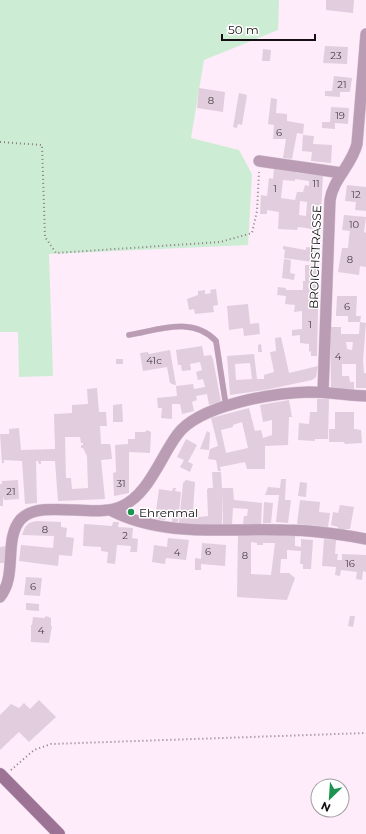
<svg xmlns="http://www.w3.org/2000/svg" width="366" height="834" viewBox="0 0 366 834" font-family="Montserrat,sans-serif">
  <rect width="100%" height="100%" fill="#feecfa"/>
  <!-- green -->
  <path fill="#cdecd4" d="M 0,0 L 279,0 L 278,30 L 204,60 L 191,138 L 239,150 L 252,174 L 248,245 L 49,254 L 53,376 L 19,377 L 18,332 L 0,332 Z"/>
  <!-- building -->
  <path fill="#e1cddd" fill-rule="evenodd" d="M 326,0 L 354,0 L 353,13 L 326,10 Z
    M 325,46 L 348,47 L 347,64 L 323,63 Z
    M 263,49 L 271,50 L 270,61 L 262,61 Z
    M 334,76 L 352,78 L 350,92 L 340,92 L 340,97 L 325,96 L 325,91 L 332,91 Z
    M 199,88 L 225,92 L 223,112 L 197,108 Z
    M 239,93 L 247,95 L 242,125 L 238,124 L 237,128 L 233,127 Z
    M 271,98 L 277,99 L 276,113 L 287,114 L 287,121 L 304,124 L 303,134 L 297,133 L 292,159 L 283,158 L 286,139 L 273,139 L 274,125 L 268,124 Z
    M 331,107 L 349,108 L 348,124 L 335,123 L 335,129 L 322,128 L 322,122 L 330,122 Z
    M 303,135 L 314,136 L 313,144 L 332,145 L 331,163 L 311,161 L 312,152 L 302,151 Z
    M 274,168 L 296,171 L 296,173 L 323,175 L 320,230 L 298,227 L 297,230 L 278,229 L 279,212 L 267,210 L 267,214 L 260,214 L 261,195 L 267,196 L 269,178 L 273,179 ZM 295,179 L 309,181 L 309,186 L 305,185 L 303,192 L 297,192 L 295,200 L 281,198 L 283,180 L 295,181 ZM 300,201 L 307,202 L 306,216 L 299,215 Z
    M 347,185 L 366,187 L 366,211 L 355,210 L 356,202 L 345,201 Z
    M 344,215 L 366,217 L 364,232 L 366,233 L 366,267 L 360,266 L 359,275 L 338,272 L 342,248 L 348,248 L 349,237 L 350,231 L 342,230 Z
    M 283,246 L 306,250 L 306,247 L 320,249 L 319,263 L 284,258 L 285,250 L 283,249 Z
    M 284,259 L 291,260 L 290,273 L 295,274 L 294,280 L 282,278 Z
    M 305,265 L 319,265 L 317,356 L 311,356 L 311,351 L 309,352 L 309,344 L 300,343 L 300,335 L 292,336 L 292,330 L 302,329 L 302,311 L 294,312 L 295,305 L 285,304 L 286,296 L 277,295 L 278,287 L 286,288 L 286,290 L 303,290 L 303,281 L 305,281 Z
    M 216,289 L 218,305 L 213,306 L 214,312 L 195,314 L 194,309 L 189,310 L 187,299 L 198,295 L 198,291 L 205,290 L 205,294 L 211,293 L 210,290 Z
    M 337,296 L 357,296 L 356,316 L 361,316 L 360,322 L 348,322 L 348,316 L 336,316 Z
    M 248,304 L 250,324 L 259,323 L 260,334 L 244,336 L 243,328 L 229,330 L 227,306 Z
    M 360,322 L 366,323 L 363,361 L 364,373 L 366,373 L 366,388 L 356,388 L 356,364 L 342,364 L 342,376 L 349,376 L 350,382 L 354,382 L 354,390 L 331,387 L 330,327 L 341,327 L 341,334 L 359,334 ZM 346,342 L 353,342 L 352,350 L 347,349 Z
    M 281,337 L 289,373 L 318,366 L 316,377 L 312,380 L 265,390 L 230,395 L 227,356 L 254,354 L 257,379 L 264,379 L 264,375 L 274,372 L 270,352 L 276,351 L 275,338 ZM 250,363 L 252,379 L 236,380 L 235,364 Z
    M 261,344 L 262,352 L 258,352 L 258,345 Z
    M 202,346 L 204,356 L 211,355 L 213,359 L 221,402 L 209,405 L 207,394 L 196,396 L 197,400 L 192,402 L 194,411 L 182,414 L 180,404 L 172,404 L 172,419 L 161,418 L 162,408 L 158,408 L 157,398 L 177,396 L 176,386 L 193,384 L 194,389 L 205,387 L 203,379 L 198,380 L 196,372 L 202,370 L 200,362 L 190,364 L 191,370 L 182,371 L 181,365 L 178,365 L 176,350 Z
    M 170,350 L 176,385 L 175,385 L 170,383 L 167,367 L 143,371 L 140,353 L 148,352 L 149,354 Z
    M 116,359 L 123,359 L 123,364 L 116,364 Z
    M 97,388 L 99,412 L 106,412 L 107,426 L 100,426 L 101,444 L 110,444 L 111,449 L 112,459 L 101,460 L 105,499 L 58,501 L 55,461 L 41,461 L 41,464 L 39,464 L 38,461 L 36,461 L 37,503 L 25,504 L 22,461 L 4,460 L 4,463 L 2,463 L 0,434 L 9,434 L 9,429 L 19,428 L 21,450 L 55,449 L 54,414 L 72,413 L 72,405 L 88,404 L 87,389 ZM 65,437 L 80,437 L 81,443 L 83,443 L 83,445 L 81,445 L 81,448 L 83,448 L 87,456 L 88,488 L 72,489 L 71,478 L 66,478 Z
    M 317,399 L 329,399 L 328,439 L 315,439 L 315,441 L 298,440 L 299,423 L 309,424 L 310,412 L 317,412 Z
    M 289,400 L 292,417 L 289,417 L 288,445 L 265,446 L 265,469 L 247,469 L 245,462 L 220,467 L 221,471 L 218,471 L 216,460 L 208,459 L 210,449 L 218,446 L 211,418 L 249,408 L 255,431 L 261,430 L 263,438 L 272,435 L 272,420 L 263,422 L 260,405 ZM 242,422 L 248,448 L 226,453 L 221,430 L 233,427 L 233,425 Z
    M 122,404 L 123,422 L 113,422 L 113,405 Z
    M 335,412 L 354,412 L 354,429 L 361,430 L 362,443 L 345,444 L 344,442 L 329,442 L 329,429 L 335,429 Z
    M 147,430 L 151,432 L 150,453 L 129,452 L 129,493 L 114,496 L 113,473 L 116,472 L 115,445 L 128,444 L 128,439 L 135,439 L 135,432 L 145,432 Z
    M 207,431 L 210,433 L 209,450 L 200,449 Z
    M 186,439 L 197,445 L 188,462 L 193,464 L 190,472 L 180,467 L 184,460 L 177,457 Z
    M 212,472 L 221,472 L 222,488 L 233,488 L 234,500 L 262,503 L 261,525 L 243,524 L 244,516 L 247,516 L 248,509 L 233,508 L 232,524 L 223,524 L 222,491 L 222,524 L 191,525 L 179,523 L 183,483 L 186,480 L 195,482 L 193,511 L 199,511 L 199,517 L 208,516 L 207,490 L 208,488 L 213,488 Z
    M 281,479 L 286,479 L 285,500 L 291,500 L 288,523 L 276,522 L 279,495 L 265,495 L 268,487 L 280,488 Z
    M 18,480 L 19,499 L 4,500 L 3,496 L 3,506 L 0,506 L 0,484 L 2,484 L 2,481 Z
    M 300,482 L 307,483 L 306,497 L 298,496 Z
    M 173,488 L 176,488 L 175,491 L 181,492 L 178,522 L 172,522 L 173,511 L 167,511 L 165,520 L 155,519 L 159,489 L 172,491 Z
    M 300,500 L 320,502 L 319,512 L 330,513 L 328,527 L 297,524 Z
    M 264,502 L 273,503 L 271,523 L 263,523 Z
    M 340,505 L 354,507 L 350,529 L 338,529 L 338,527 L 331,525 L 333,512 L 338,513 Z
    M 36,521 L 61,522 L 61,527 L 67,528 L 66,537 L 74,538 L 72,556 L 59,555 L 58,566 L 19,561 L 21,545 L 53,548 L 54,536 L 22,535 L 25,527 L 29,523 Z
    M 113,522 L 119,522 L 118,527 L 133,528 L 132,538 L 138,539 L 137,552 L 130,552 L 131,546 L 117,545 L 115,564 L 107,563 L 108,552 L 101,551 L 101,547 L 83,546 L 84,524 L 112,526 Z
    M 238,535 L 295,536 L 295,546 L 301,547 L 301,539 L 313,540 L 311,569 L 303,569 L 303,564 L 300,564 L 301,551 L 287,550 L 287,559 L 281,559 L 280,573 L 289,573 L 295,578 L 287,600 L 237,597 ZM 251,542 L 257,543 L 257,545 L 263,545 L 263,543 L 275,543 L 271,575 L 251,574 Z
    M 168,538 L 189,540 L 186,560 L 166,558 L 165,564 L 152,562 L 154,545 L 167,547 Z
    M 324,539 L 336,540 L 335,554 L 338,554 L 337,560 L 342,560 L 342,554 L 366,555 L 366,572 L 363,571 L 362,580 L 356,579 L 357,572 L 341,570 L 340,576 L 335,575 L 336,567 L 322,566 Z
    M 202,543 L 226,545 L 225,566 L 201,564 L 201,570 L 195,570 L 195,558 L 201,559 Z
    M 6,546 L 5,563 L 0,563 L 0,547 Z
    M 26,577 L 42,578 L 40,596 L 24,595 Z
    M 26,603 L 39,604 L 39,611 L 26,610 Z
    M 46,616 L 51,618 L 51,626 L 52,626 L 49,643 L 31,642 L 31,625 L 32,625 L 33,617 L 44,618 Z
    M 350,616 L 355,616 L 353,627 L 348,626 Z
    M 39,700 L 56,717 L 29,742 L 19,732 L 0,750 L 0,715 L 11,704 L 19,708 L 24,703 L 30,709 Z"/>
  <g fill="none" stroke-linecap="round" stroke-linejoin="round">
    <defs>
      <path id="lane" d="M 129,335 C 159,330 192,316 216,341 L 226,406"/>
      <path id="street" d="M 259,161 L 342,173
        M 323,392 L 330,200 C 333,179 352,165 357,144 L 366,34
        M 110,510 C 163,538 227,528 284,530 C 312,530 339,534 366,539
        M 0,597 C 18,575 3,539 21,519 C 40,499 94,518 120,507 C 148,496 160,458 177,435 C 198,405 273,393 309,392 C 328,392 347,395 366,396"/>
      <path id="secondary" d="M 0,774 L 59,834"/>
    </defs>
    <!-- lane casing -->
    <use href="#lane" stroke="#d9c9d5" stroke-width="6"/>
    <!-- street casing -->
    <use href="#street" stroke="#d9c9d5" stroke-width="12"/>
    <!-- secondary casing -->
    <use href="#secondary" stroke="#d9c9d5" stroke-width="13"/>
    <!-- path -->
    <path stroke="#897d87" stroke-width="2" stroke-dasharray="1 3" stroke-linecap="butt" d="M 0,142 L 42,145 L 45,237 L 56,253 L 220,242 L 252,233 L 257,211 L 259,172
      M 11,770 L 34,750 L 51,744 L 366,733"/>
    <!-- lane -->
    <use href="#lane" stroke="#ba9cb4" stroke-width="5.5"/>
    <!-- street -->
    <use href="#street" stroke="#ba9cb4" stroke-width="11"/>
    <!-- secondary -->
    <use href="#secondary" stroke="#9d7395" stroke-width="12"/>
  </g>
  <!-- markers -->
  <circle fill="#1c9450" stroke="#fff" stroke-width="1.5" cx="131" cy="512" r="4"/>
  <g text-anchor="middle" dominant-baseline="central" stroke-width="3" stroke-linejoin="round" paint-order="stroke">
    <!-- number labels -->
    <g font-size="10" fill="#483e46">
      <text x="336" y="55">23</text>
      <text x="342" y="84">21</text>
      <text x="211" y="100">8</text>
      <text x="340" y="115">19</text>
      <text x="279" y="132">6</text>
      <text x="316" y="183">11</text>
      <text x="275" y="188">1</text>
      <text x="356" y="194">12</text>
      <text x="354" y="224">10</text>
      <text x="350" y="259">8</text>
      <text x="347" y="306">6</text>
      <text x="310" y="324">1</text>
      <text x="338" y="356">4</text>
      <text x="154" y="360">41c</text>
      <text x="121" y="483">31</text>
      <text x="11" y="491">21</text>
      <text x="45" y="529">8</text>
      <text x="125" y="535">2</text>
      <text x="208" y="551">6</text>
      <text x="177" y="552">4</text>
      <text x="245" y="555">8</text>
      <text x="350" y="563">16</text>
      <text x="33" y="586">6</text>
      <text x="41" y="630">4</text>
    </g>
    <!-- street labels -->
    <g font-size="12" fill="#150f14" stroke="#fff">
      <text transform="translate(315 257) rotate(-88)">BROICHSTRASSE</text>
    </g>
    <!-- poi labels -->
    <g font-size="12" fill="#150f14" stroke="#fff" text-anchor="start">
      <text x="139" y="512">Ehrenmal</text>
    </g>
  </g>
  <!-- north arrow -->
  <g transform="translate(330 798) rotate(205)"><circle r="19" fill="#ffffff" stroke="#a19fa1"/>
  <path d="M0-3L7 15L0 10L-7 15Z" fill="#1c9450"/>
  <text y="-6" font-size="11" font-weight="bold" text-anchor="middle" fill="#150f14">N</text>
  </g>
  <!-- scale -->
  <path d="M222 34v6h93v-6" fill="none" stroke="#150f14" stroke-width="2"/>
  <text x="228" y="34" font-size="12" fill="#150f14" stroke="#ffffff" stroke-width="3" paint-order="stroke">50 m</text>
</svg>
